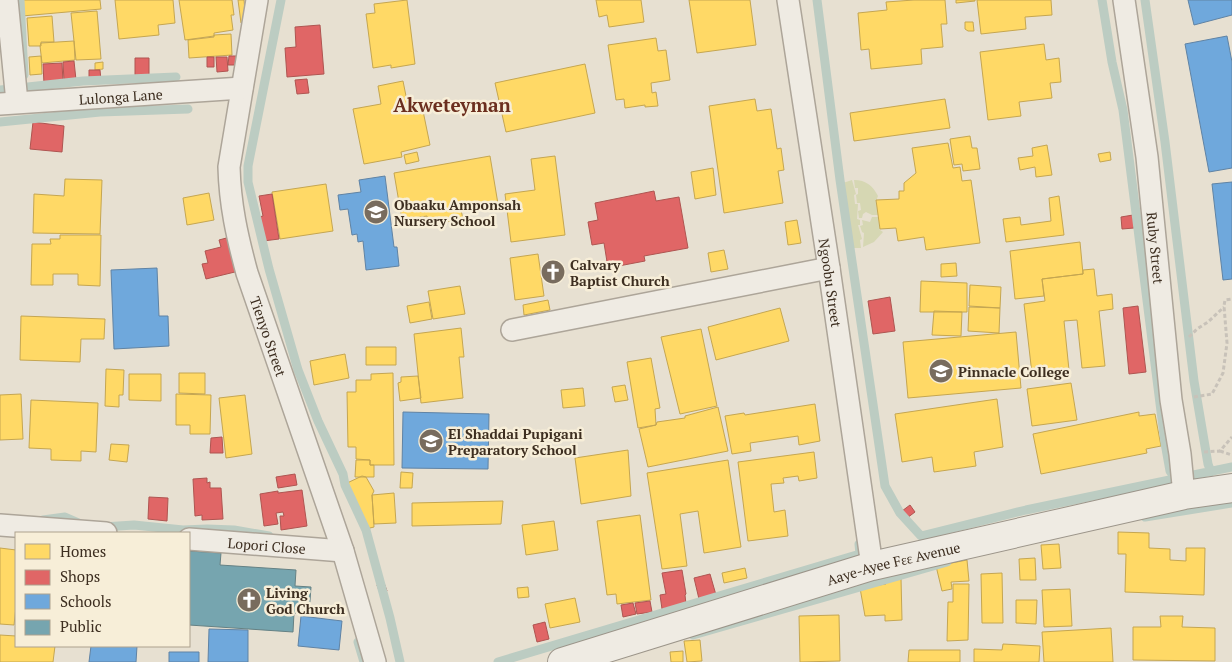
<svg xmlns="http://www.w3.org/2000/svg" width="1232" height="662" viewBox="0 0 1232 662" font-family="'PT Serif',serif">
  <rect width="100%" height="100%" fill="#e7e0d1"/>
  <!-- green -->
  <path fill="#d6d7b3" d="M 852,180 L 856,194 L 854,195 L 855,204 L 858,204 L 857,219 L 860,220 L 860,225 L 858,225 L 862,239 L 860,240 L 861,248 L 851,248 L 843,183 Z
    M 854,180 C 866,180 873,186 878,196 L 876,201 L 880,230 L 883,232 L 874,242 L 863,247 L 864,233 L 862,232 L 860,226 L 863,225 L 862,220 L 870,222 L 872,217 L 878,217 L 878,215 L 872,215 L 866,212 L 863,214 L 862,218 L 859,218 L 858,211 L 861,210 L 860,203 L 857,203 L 856,195 L 858,194 L 858,188 L 855,188 Z"/>
  <!-- homes -->
  <path fill="#ffd966" stroke="#c5a651" d="M 21,0 L 100,0 L 101,9 L 22,16 Z
    M 115,0 L 173,0 L 175,23 L 158,25 L 159,35 L 119,39 Z
    M 179,0 L 232,0 L 234,15 L 231,15 L 233,30 L 214,33 L 214,36 L 185,40 Z
    M 238,0 L 244,0 L 246,22 L 241,23 Z
    M 407,0 L 415,64 L 391,68 L 391,65 L 373,68 L 366,14 L 375,13 L 374,4 Z
    M 596,0 L 641,0 L 644,22 L 609,27 L 607,15 L 599,17 Z
    M 689,0 L 750,0 L 756,45 L 697,53 Z
    M 914,0 L 945,0 L 947,24 L 941,24 L 943,47 L 921,49 L 922,64 L 871,69 L 869,49 L 861,50 L 858,13 L 887,10 L 886,2 Z
    M 956,0 L 975,0 L 975,1 L 956,3 Z
    M 977,0 L 1051,0 L 1052,15 L 1025,17 L 1026,29 L 981,34 Z
    M 97,11 L 101,59 L 76,60 L 71,13 Z
    M 52,16 L 54,42 L 41,42 L 41,46 L 29,46 L 27,18 Z
    M 965,22 L 973,22 L 974,31 L 968,31 L 965,29 Z
    M 231,34 L 232,55 L 189,58 L 188,40 L 214,37 L 214,35 Z
    M 656,38 L 658,51 L 666,50 L 670,80 L 651,83 L 652,93 L 656,92 L 658,106 L 645,107 L 645,105 L 625,108 L 624,99 L 616,100 L 608,45 Z
    M 74,41 L 75,60 L 42,63 L 40,46 L 41,43 Z
    M 1044,44 L 1046,60 L 1059,58 L 1061,82 L 1050,83 L 1052,98 L 1019,102 L 1021,116 L 988,120 L 980,52 Z
    M 41,56 L 42,74 L 30,75 L 29,57 Z
    M 103,62 L 103,69 L 95,70 L 95,63 Z
    M 585,64 L 595,113 L 506,132 L 495,83 Z
    M 403,81 L 408,106 L 415,105 L 416,108 L 422,106 L 430,145 L 401,152 L 402,157 L 364,164 L 353,109 L 381,104 L 378,86 Z
    M 755,99 L 757,111 L 771,109 L 777,149 L 781,148 L 784,170 L 778,171 L 783,203 L 724,213 L 709,106 Z
    M 945,99 L 950,128 L 854,141 L 850,113 Z
    M 970,136 L 972,148 L 977,148 L 980,169 L 963,171 L 962,164 L 954,165 L 950,139 Z
    M 948,143 L 953,168 L 960,167 L 962,181 L 971,180 L 980,243 L 926,250 L 924,237 L 898,241 L 896,228 L 880,229 L 876,200 L 899,199 L 899,191 L 904,191 L 904,183 L 916,173 L 912,148 Z
    M 1047,145 L 1052,175 L 1036,177 L 1035,167 L 1020,170 L 1018,158 L 1033,156 L 1032,148 Z
    M 417,152 L 419,161 L 406,164 L 404,155 Z
    M 1110,152 L 1111,160 L 1100,162 L 1098,154 Z
    M 490,156 L 498,204 L 461,210 L 463,219 L 428,225 L 427,216 L 402,220 L 394,173 Z
    M 555,156 L 565,235 L 511,242 L 505,194 L 535,190 L 531,159 Z
    M 713,168 L 716,195 L 695,199 L 691,172 Z
    M 65,179 L 102,180 L 100,234 L 33,233 L 34,194 L 64,196 Z
    M 326,184 L 333,231 L 280,239 L 272,192 Z
    M 209,193 L 214,220 L 187,225 L 183,198 Z
    M 1059,196 L 1064,235 L 1006,242 L 1003,219 L 1020,217 L 1021,225 L 1051,221 L 1049,198 Z
    M 797,220 L 801,243 L 788,245 L 785,222 Z
    M 60,235 L 101,235 L 100,286 L 78,285 L 78,274 L 53,274 L 53,285 L 31,285 L 32,244 L 51,244 L 50,239 L 60,239 Z
    M 1080,242 L 1083,274 L 1042,279 L 1044,296 L 1015,299 L 1010,251 Z
    M 724,250 L 728,269 L 711,272 L 708,253 Z
    M 538,254 L 544,296 L 515,300 L 510,258 Z
    M 956,263 L 957,276 L 941,277 L 941,264 Z
    M 1094,269 L 1097,296 L 1112,294 L 1113,309 L 1099,311 L 1105,366 L 1082,368 L 1077,320 L 1064,321 L 1069,370 L 1032,374 L 1024,304 L 1045,301 L 1042,279 L 1083,274 L 1083,270 Z
    M 921,281 L 967,283 L 967,312 L 920,312 Z
    M 970,285 L 1001,287 L 1000,308 L 969,306 Z
    M 460,286 L 465,314 L 433,319 L 428,291 Z
    M 548,300 L 550,310 L 524,315 L 523,305 Z
    M 429,302 L 432,319 L 410,323 L 407,306 Z
    M 969,307 L 1000,308 L 999,333 L 968,331 Z
    M 780,308 L 789,341 L 716,360 L 708,327 Z
    M 934,311 L 962,312 L 961,336 L 932,335 Z
    M 21,316 L 105,319 L 104,339 L 81,339 L 80,362 L 20,360 Z
    M 461,328 L 464,357 L 459,357 L 463,398 L 421,403 L 414,334 Z
    M 701,329 L 717,406 L 680,414 L 661,337 Z
    M 1016,332 L 1021,388 L 908,398 L 903,342 Z
    M 366,347 L 396,347 L 396,365 L 366,365 Z
    M 345,354 L 349,378 L 314,385 L 310,361 Z
    M 651,358 L 660,408 L 655,409 L 656,425 L 638,428 L 627,362 Z
    M 106,369 L 124,370 L 123,395 L 119,395 L 119,407 L 105,406 Z
    M 179,373 L 205,373 L 205,394 L 179,393 Z
    M 393,373 L 394,465 L 370,465 L 370,460 L 356,459 L 356,447 L 348,447 L 347,392 L 356,392 L 356,380 L 371,380 L 371,374 Z
    M 129,374 L 161,374 L 161,401 L 129,400 Z
    M 418,376 L 421,398 L 400,401 L 398,383 L 401,382 L 401,377 Z
    M 1071,383 L 1077,420 L 1032,426 L 1027,389 Z
    M 625,385 L 628,400 L 615,402 L 612,387 Z
    M 583,388 L 585,406 L 563,408 L 561,390 Z
    M 21,394 L 23,439 L 0,440 L 0,395 Z
    M 176,394 L 211,395 L 210,434 L 190,434 L 190,425 L 176,425 Z
    M 245,395 L 252,454 L 226,458 L 219,398 Z
    M 997,399 L 1003,447 L 974,452 L 976,466 L 934,472 L 932,457 L 902,462 L 895,414 Z
    M 31,400 L 98,403 L 96,452 L 81,451 L 81,461 L 51,460 L 51,449 L 29,448 Z
    M 815,404 L 820,441 L 799,445 L 798,436 L 750,443 L 751,451 L 732,454 L 725,416 L 744,413 L 745,415 Z
    M 718,407 L 728,451 L 648,467 L 639,429 L 656,425 L 657,422 L 685,418 L 685,416 Z
    M 1139,412 L 1139,416 L 1155,414 L 1161,446 L 1146,449 L 1147,453 L 1041,474 L 1033,434 Z
    M 111,444 L 129,445 L 127,462 L 109,460 Z
    M 628,450 L 631,496 L 581,504 L 575,458 Z
    M 814,452 L 817,478 L 799,481 L 798,476 L 783,478 L 784,483 L 771,484 L 774,512 L 785,510 L 788,536 L 748,541 L 738,462 Z
    M 356,460 L 370,460 L 370,465 L 374,465 L 374,477 L 355,477 Z
    M 728,460 L 741,547 L 704,553 L 698,511 L 680,514 L 687,566 L 662,569 L 647,473 Z
    M 401,472 L 413,473 L 412,488 L 400,488 Z
    M 362,476 L 366,477 L 374,491 L 372,495 L 374,527 L 366,529 L 345,484 Z
    M 394,493 L 396,523 L 374,524 L 372,495 Z
    M 503,501 L 501,524 L 412,526 L 412,503 Z
    M 640,515 L 651,600 L 617,604 L 616,594 L 607,595 L 597,521 Z
    M 554,521 L 558,550 L 526,555 L 522,525 Z
    M 1118,532 L 1149,533 L 1149,548 L 1170,549 L 1170,560 L 1186,561 L 1186,548 L 1205,548 L 1204,595 L 1125,592 L 1126,554 L 1118,554 Z
    M 1059,544 L 1061,568 L 1043,569 L 1041,545 Z
    M 0,548 L 16,550 L 16,607 L 14,625 L 0,624 Z
    M 1035,558 L 1036,580 L 1020,580 L 1019,559 Z
    M 967,560 L 969,581 L 951,582 L 952,589 L 942,591 L 936,566 Z
    M 745,568 L 747,578 L 724,583 L 722,573 Z
    M 1002,573 L 1003,623 L 982,623 L 981,574 Z
    M 901,578 L 902,620 L 885,621 L 885,615 L 865,616 L 860,588 L 886,584 L 885,581 Z
    M 953,584 L 969,584 L 968,640 L 947,641 L 948,602 L 953,602 Z
    M 528,587 L 529,597 L 518,598 L 517,588 Z
    M 1070,589 L 1072,626 L 1044,627 L 1042,590 Z
    M 575,598 L 580,622 L 550,628 L 545,604 Z
    M 1016,600 L 1037,600 L 1036,624 L 1016,623 Z
    M 839,615 L 840,661 L 800,662 L 799,616 Z
    M 1160,616 L 1183,616 L 1182,627 L 1215,628 L 1215,661 L 1133,660 L 1133,627 L 1161,627 Z
    M 1111,628 L 1113,662 L 1044,662 L 1042,632 Z
    M 0,635 L 16,636 L 16,646 L 55,646 L 53,662 L 0,662 Z
    M 700,640 L 702,661 L 687,662 L 684,641 Z
    M 1003,644 L 1040,646 L 1039,662 L 974,662 L 974,649 L 1002,650 Z
    M 909,650 L 960,650 L 960,662 L 908,662 Z
    M 683,651 L 683,662 L 671,662 L 670,652 Z"/>
  <!-- shops -->
  <path fill="#e06666" stroke="#af5551" d="M 320,25 L 324,74 L 287,77 L 285,48 L 296,47 L 295,27 Z
    M 229,56 L 240,56 L 240,65 L 228,65 Z
    M 207,57 L 214,57 L 214,67 L 207,67 Z
    M 216,57 L 227,57 L 228,71 L 217,72 Z
    M 135,58 L 149,58 L 149,78 L 135,78 Z
    M 74,61 L 76,80 L 64,81 L 63,62 Z
    M 62,63 L 63,82 L 44,84 L 43,64 Z
    M 89,70 L 100,70 L 101,80 L 89,80 Z
    M 307,79 L 309,93 L 297,94 L 295,80 Z
    M 33,122 L 64,126 L 62,152 L 30,149 Z
    M 654,191 L 656,201 L 679,197 L 688,248 L 644,256 L 645,261 L 608,268 L 604,243 L 592,245 L 588,222 L 598,220 L 595,203 Z
    M 272,194 L 279,239 L 263,241 L 259,217 L 263,216 L 259,196 Z
    M 1133,215 L 1134,228 L 1122,229 L 1121,217 Z
    M 230,237 L 239,271 L 206,279 L 202,264 L 208,263 L 205,251 L 221,247 L 219,240 Z
    M 890,297 L 895,331 L 873,334 L 868,301 Z
    M 1138,306 L 1146,372 L 1129,374 L 1123,308 Z
    M 222,437 L 223,453 L 210,453 L 211,438 Z
    M 295,474 L 297,485 L 278,488 L 276,477 Z
    M 207,478 L 207,483 L 210,482 L 210,488 L 221,488 L 223,519 L 202,520 L 202,515 L 195,516 L 193,479 Z
    M 302,490 L 307,526 L 281,530 L 280,516 L 284,516 L 283,512 L 276,513 L 278,524 L 264,526 L 260,494 L 278,491 L 278,493 Z
    M 149,497 L 168,498 L 167,521 L 148,519 Z
    M 910,505 L 915,512 L 907,518 L 902,511 Z
    M 682,570 L 686,594 L 685,595 L 686,604 L 662,609 L 660,595 L 666,594 L 662,573 Z
    M 710,574 L 716,595 L 699,599 L 694,578 Z
    M 384,583 L 387,591 L 380,593 L 377,585 Z
    M 650,601 L 652,612 L 637,614 L 635,603 Z
    M 633,603 L 636,614 L 623,617 L 621,605 Z
    M 545,622 L 549,639 L 537,642 L 533,625 Z"/>
  <!-- schools -->
  <path fill="#6fa8dc" stroke="#6083a4" d="M 1188,0 L 1232,0 L 1232,15 L 1194,25 Z
    M 1227,36 L 1232,62 L 1232,168 L 1209,172 L 1185,44 Z
    M 385,176 L 394,247 L 397,247 L 399,266 L 366,270 L 363,241 L 358,242 L 357,234 L 352,235 L 348,209 L 340,210 L 338,195 L 361,192 L 359,180 Z
    M 1232,182 L 1232,279 L 1223,280 L 1212,184 Z
    M 157,268 L 159,316 L 168,316 L 169,346 L 114,349 L 111,270 Z
    M 403,412 L 489,414 L 488,469 L 402,468 Z
    M 301,616 L 342,621 L 339,650 L 298,646 Z
    M 209,629 L 248,630 L 248,662 L 208,662 Z
    M 91,646 L 137,646 L 136,662 L 89,662 Z
    M 169,652 L 199,652 L 199,662 L 169,662 Z"/>
  <!-- public -->
  <path fill="#76a5af" stroke="#658184" d="M 189,551 L 221,553 L 220,565 L 296,570 L 295,586 L 311,587 L 309,614 L 294,613 L 293,632 L 189,625 Z"/>
  <g fill="none" stroke-linecap="round" stroke-linejoin="round">
    <!-- stream -->
    <path stroke="#bcccc2" stroke-width="9" d="M 20,0 L 24,75
      M 281,0 L 248,166 L 248,182 L 269,269 L 298,370 L 318,421 L 343,474 L 345,485 L 366,530 L 390,618 L 400,662
      M 817,0 L 840,180 L 879,445 L 885,486 L 900,513 L 921,536 L 1026,510 L 1232,467
      M 1102,0 L 1112,62 L 1123,110 L 1165,443 L 1170,471 L 1176,479
      M 1145,0 L 1165,142 L 1194,381 L 1208,464 L 1211,472
      M 0,90 L 83,81 L 176,77
      M 0,122 L 100,112 L 188,109
      M 1145,517 L 1232,503
      M 43,520 L 65,517 L 81,524
      M 103,527 L 134,525 L 183,530 L 207,529 L 234,530 L 269,536
      M 693,635 L 947,562
      M 358,642 L 364,662
      M 498,662 L 860,554 L 859,544"/>
    <defs>
      <g id="street">
        <path d="M 7,0 L 17,102"/>
        <path id="s1" d="M 257,0 L 229,167 C 230,205 237,236 247,273 L 343,551 L 375,662"/>
        <path id="s2" d="M 788,0 L 829,268 L 872,566"/>
        <path id="s3" d="M 1124,0 L 1147,157 L 1171,400 L 1180,454 L 1184,495"/>
        <path id="s4" d="M 0,104 L 242,88"/>
        <path d="M 512,330 L 829,268"/>
        <path d="M 0,525 L 106,533"/>
        <path id="s5" d="M 189,539 L 343,551"/>
      </g>
      <g id="secondary">
        <path id="s6" d="M 562,662 L 872,566 L 1184,495 L 1232,488"/>
      </g>
    </defs>
    <!-- street casing -->
    <use href="#street" stroke="#ada599" stroke-width="24"/>
    <!-- secondary casing -->
    <use href="#secondary" stroke="#9c958a" stroke-width="30"/>
    <!-- path -->
    <path stroke="#c8c2b9" stroke-width="3" stroke-dasharray="4 2.5" stroke-linecap="butt" d="M 1189,337 L 1197,329 L 1208,322 L 1224,307
      M 1194,397 L 1212,394 L 1223,373 L 1227,343 L 1224,306 L 1225,300 L 1232,299
      M 1220,451 L 1232,455
      M 1204,452 L 1220,451 L 1232,437"/>
    <!-- street -->
    <use href="#street" stroke="#efebe3" stroke-width="21"/>
    <!-- secondary -->
    <use href="#secondary" stroke="#efebe3" stroke-width="28"/>
  </g>
  <!-- icons -->
  <defs>
    <symbol id="school-disc" viewBox="-11 -11 22 22"><circle r="9.5" fill="#786c5e" stroke="#f7eed8"/><path d="M0-5L7-2L0 1L-7-2ZM-4 1L0 2.5L4 1V4Q0 6-4 4Z" fill="#fff"/></symbol>
    <symbol id="church-disc" viewBox="-11 -11 22 22"><circle r="9.5" fill="#786c5e" stroke="#f7eed8"/><path d="M-1.2-6h2.4v3.5h3.3v2.4h-3.3V6h-2.4V-.1h-3.3v-2.4h3.3Z" fill="#fff"/></symbol>
    <symbol id="university-disc" viewBox="-11 -11 22 22"><circle r="9.5" fill="#786c5e" stroke="#f7eed8"/><path d="M0-5L7-2L0 1L-7-2ZM-4 1L0 2.5L4 1V4Q0 6-4 4Z" fill="#fff"/></symbol>
  </defs>
  <g fill-rule="evenodd">
    <use href="#school-disc" x="362" y="198" width="28" height="28"/>
    <use href="#church-disc" x="539" y="258" width="28" height="28"/>
    <use href="#university-disc" x="927" y="357" width="28" height="28"/>
    <use href="#school-disc" x="417" y="427" width="28" height="28"/>
    <use href="#church-disc" x="235" y="586" width="28" height="28"/>
  </g>
  <g text-anchor="middle" dominant-baseline="central" stroke-width="5" stroke-linejoin="round" paint-order="stroke">
    <!-- street labels -->
    <g font-size="14" fill="#3d2e20" stroke="#f7eed8">
      <text stroke="none"><textPath href="#s4" startOffset="121">Lulonga Lane</textPath></text>
      <text stroke="none"><textPath href="#s3" startOffset="250">Ruby Street</textPath></text>
      <text stroke="none"><textPath href="#s2" startOffset="286">Ngoobu Street</textPath></text>
      <text stroke="none"><textPath href="#s1" startOffset="344">Tienyo Street</textPath></text>
      <text stroke="none"><textPath href="#s5" startOffset="78">Lopori Close</textPath></text>
      <text stroke="none"><textPath href="#s6" startOffset="346">Aaye-Ayee Fɛɛ Avenue</textPath></text>
    </g>
    <!-- poi labels -->
    <g font-size="14" font-weight="bold" fill="#3d2e20" stroke="#f7eed8" text-anchor="start">
      <text x="394" y="204">Obaaku Amponsah<tspan x="394" dy="16">Nursery School</tspan></text>
      <text x="570" y="264">Calvary<tspan x="570" dy="16">Baptist Church</tspan></text>
      <text x="958" y="371">Pinnacle College</text>
      <text x="448" y="433">El Shaddai Pupigani<tspan x="448" dy="16">Preparatory School</tspan></text>
      <text x="266" y="592">Living<tspan x="266" dy="16">God Church</tspan></text>
    </g>
    <!-- district labels -->
    <g font-size="19" font-weight="bold" fill="#6b2e1e" stroke="#f7eed8">
      <text x="452" y="104">Akweteyman</text>
    </g>
  </g>
  <!-- legend -->
  <rect x="15" y="532" width="175" height="115" fill="#f7eed8" stroke="#ada18e"/>
  <rect x="25" y="544" width="25" height="15" fill="#ffd966" stroke="#ada18e"/>
  <text x="60" y="557" font-size="15" fill="#3d2e20">Homes</text>
  <rect x="25" y="570" width="25" height="15" fill="#e06666" stroke="#ada18e"/>
  <text x="60" y="582" font-size="15" fill="#3d2e20">Shops</text>
  <rect x="25" y="594" width="25" height="15" fill="#6fa8dc" stroke="#ada18e"/>
  <text x="60" y="607" font-size="15" fill="#3d2e20">Schools</text>
  <rect x="25" y="620" width="25" height="15" fill="#76a5af" stroke="#ada18e"/>
  <text x="60" y="632" font-size="15" fill="#3d2e20">Public</text>
</svg>
